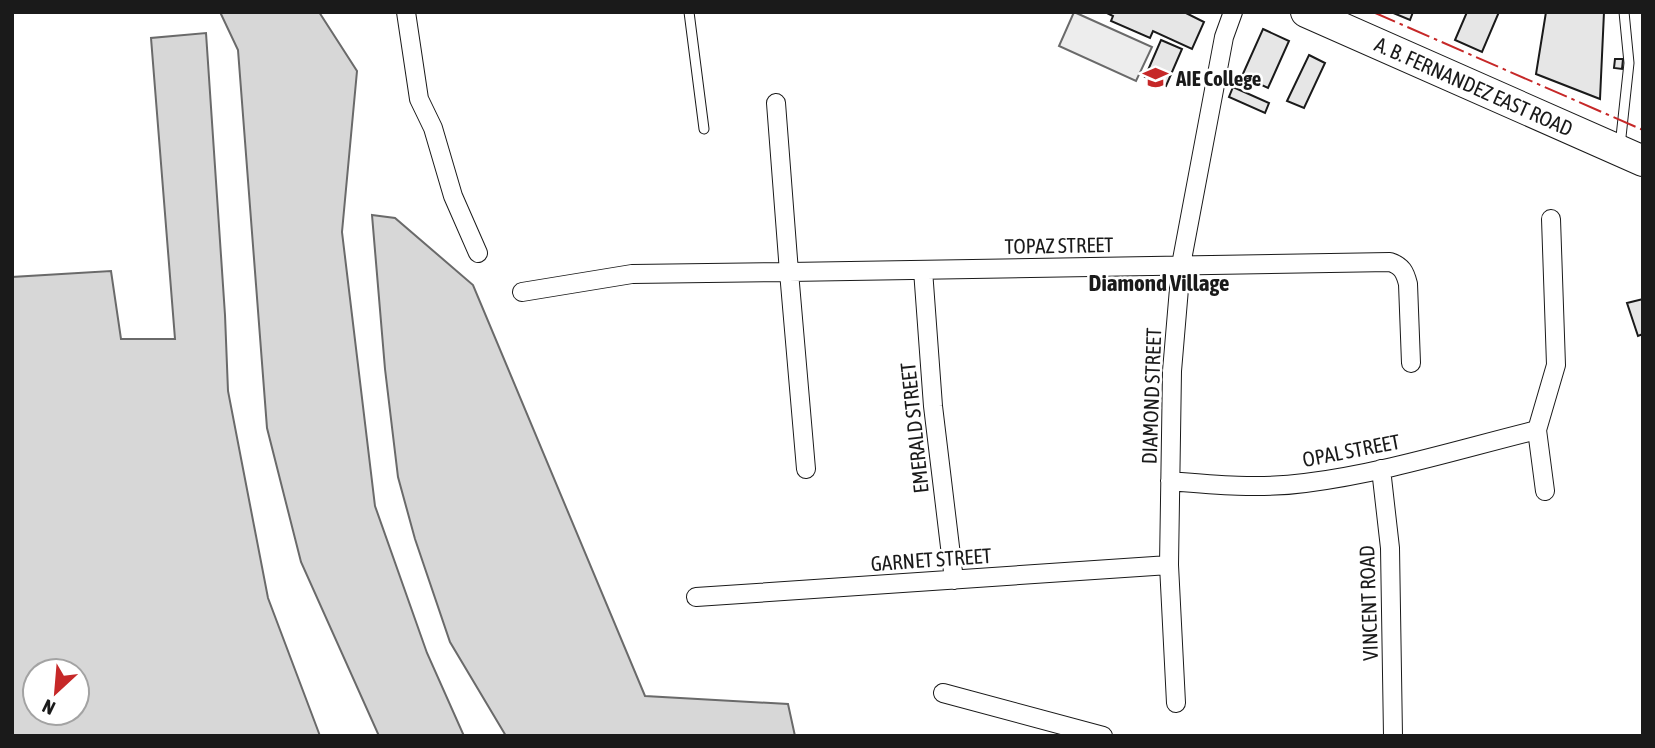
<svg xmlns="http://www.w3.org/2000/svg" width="1655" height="748" viewBox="0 0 1655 748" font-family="'Asap Condensed',sans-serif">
  <rect width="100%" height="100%" fill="#fff"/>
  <!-- built -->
  <path fill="#ededed" stroke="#6a6a6a" stroke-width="2" d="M 1074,12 L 1152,47 L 1136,81 L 1059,46 Z"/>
  <!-- water -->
  <path fill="#d7d7d7" stroke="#6a6a6a" stroke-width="2" fill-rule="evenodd" d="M 220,12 L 319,12 L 357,71 L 342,232 L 375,506 L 427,653 L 464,736 L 379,736 L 301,562 L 267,428 L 238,50 Z
    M 206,33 L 225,315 L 228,391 L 268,598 L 320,736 L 12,736 L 12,277 L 111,271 L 121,339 L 175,339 L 151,38 ZM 35,671 L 77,671 L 77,713 L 35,713 Z
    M 372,215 L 395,218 L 473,285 L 645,696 L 788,704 L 795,736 L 506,736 L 450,642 L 415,539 L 398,477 L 385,369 Z"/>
  <!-- building -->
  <path fill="#e6e6e6" stroke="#1a1a1a" stroke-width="2" d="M 1105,12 L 1184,12 L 1204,22 L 1192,49 L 1153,31 L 1150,38 L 1111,21 L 1113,16 Z
    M 1391,12 L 1413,12 L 1410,20 Z
    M 1467,12 L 1499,12 L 1482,52 L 1455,40 Z
    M 1546,12 L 1604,12 L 1600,99 L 1536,74 Z
    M 1263,29 L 1289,41 L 1268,88 L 1242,76 Z
    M 1161,40 L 1182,49 L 1166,86 L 1145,77 Z
    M 1309,55 L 1325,63 L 1304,108 L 1287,101 Z
    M 1615,59 L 1623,59 L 1622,69 L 1614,68 Z
    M 1233,87 L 1269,103 L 1265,113 L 1229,97 Z
    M 1643,299 L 1643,334 L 1638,336 L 1627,303 Z"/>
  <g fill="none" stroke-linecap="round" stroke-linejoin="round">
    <defs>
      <path id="service" d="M 689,12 L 704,129
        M 1620,146 L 1629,63 L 1624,12"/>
      <path id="minor" d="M 406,12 L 419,99 L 433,128 L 453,196 L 478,253
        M 776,103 L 789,272 L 1390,262 C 1402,266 1405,272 1408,284 L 1411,363
        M 923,270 L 933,406 L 954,580
        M 522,292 L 632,274 L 789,272 L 806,469
        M 1381,469 L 1390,548 L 1393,736
        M 1170,481 C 1215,485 1261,489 1305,483 C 1384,473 1460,449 1537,430
        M 1545,491 L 1537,430 L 1556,365 L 1551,219
        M 696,597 L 1169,565
        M 943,693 L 1103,736
        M 1176,703 L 1169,565 L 1172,371 L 1181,265 L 1224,37 L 1233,12"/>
      <path id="trunk" d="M 1306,12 L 1643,161"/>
    </defs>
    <!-- service casing -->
    <use href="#service" stroke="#1a1a1a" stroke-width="11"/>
    <!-- minor casing -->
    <use href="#minor" stroke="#1a1a1a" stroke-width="20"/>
    <!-- trunk casing -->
    <use href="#trunk" stroke="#1a1a1a" stroke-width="32"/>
    <!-- service -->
    <use href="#service" stroke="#fff" stroke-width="9"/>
    <!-- minor -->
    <use href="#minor" stroke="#fff" stroke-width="18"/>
    <!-- trunk -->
    <use href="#trunk" stroke="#fff" stroke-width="30"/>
    <!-- power -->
    <path stroke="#c62828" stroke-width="2" stroke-dasharray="24 5 3.5 5" stroke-linecap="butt" d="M 1373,12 L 1643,130"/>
  </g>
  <!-- icons -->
  <defs>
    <symbol id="university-bare" viewBox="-9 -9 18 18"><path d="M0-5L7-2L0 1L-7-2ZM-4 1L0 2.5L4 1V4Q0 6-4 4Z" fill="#c62828" stroke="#fff" stroke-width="2.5" paint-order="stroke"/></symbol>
  </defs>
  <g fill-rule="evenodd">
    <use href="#university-bare" x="1138" y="60" width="35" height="35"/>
  </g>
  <g text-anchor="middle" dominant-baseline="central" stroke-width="5" stroke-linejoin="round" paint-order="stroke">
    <!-- poi labels -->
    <g font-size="21" font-weight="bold" fill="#1a1a1a" stroke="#fff" text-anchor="start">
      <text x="1176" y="78">AIE College</text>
    </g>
    <!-- street labels -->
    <g font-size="21" fill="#1a1a1a" stroke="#fff">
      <text transform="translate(1474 86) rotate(24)">A. B. FERNANDEZ EAST ROAD</text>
      <text transform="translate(1059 245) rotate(-1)">TOPAZ STREET</text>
      <text transform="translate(1151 396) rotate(-88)">DIAMOND STREET</text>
      <text transform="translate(914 428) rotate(-96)">EMERALD STREET</text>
      <text transform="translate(1351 450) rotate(-11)">OPAL STREET</text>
      <text transform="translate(931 559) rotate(-4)">GARNET STREET</text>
      <text transform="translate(1368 603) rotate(-92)">VINCENT ROAD</text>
    </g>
    <!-- neighbourhood labels -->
    <g font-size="23" font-weight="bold" fill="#1a1a1a" stroke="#fff">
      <text x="1159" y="283">Diamond Village</text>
    </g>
  </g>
  <!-- border -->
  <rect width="1655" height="748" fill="none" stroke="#1a1a1a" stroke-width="28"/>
  <!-- north arrow -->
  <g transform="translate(56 692) rotate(206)"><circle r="33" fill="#ffffff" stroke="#a3a3a3" stroke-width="2"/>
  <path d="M0-5L12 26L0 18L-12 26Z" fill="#c62828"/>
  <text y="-10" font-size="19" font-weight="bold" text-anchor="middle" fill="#1a1a1a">N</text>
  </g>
</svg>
